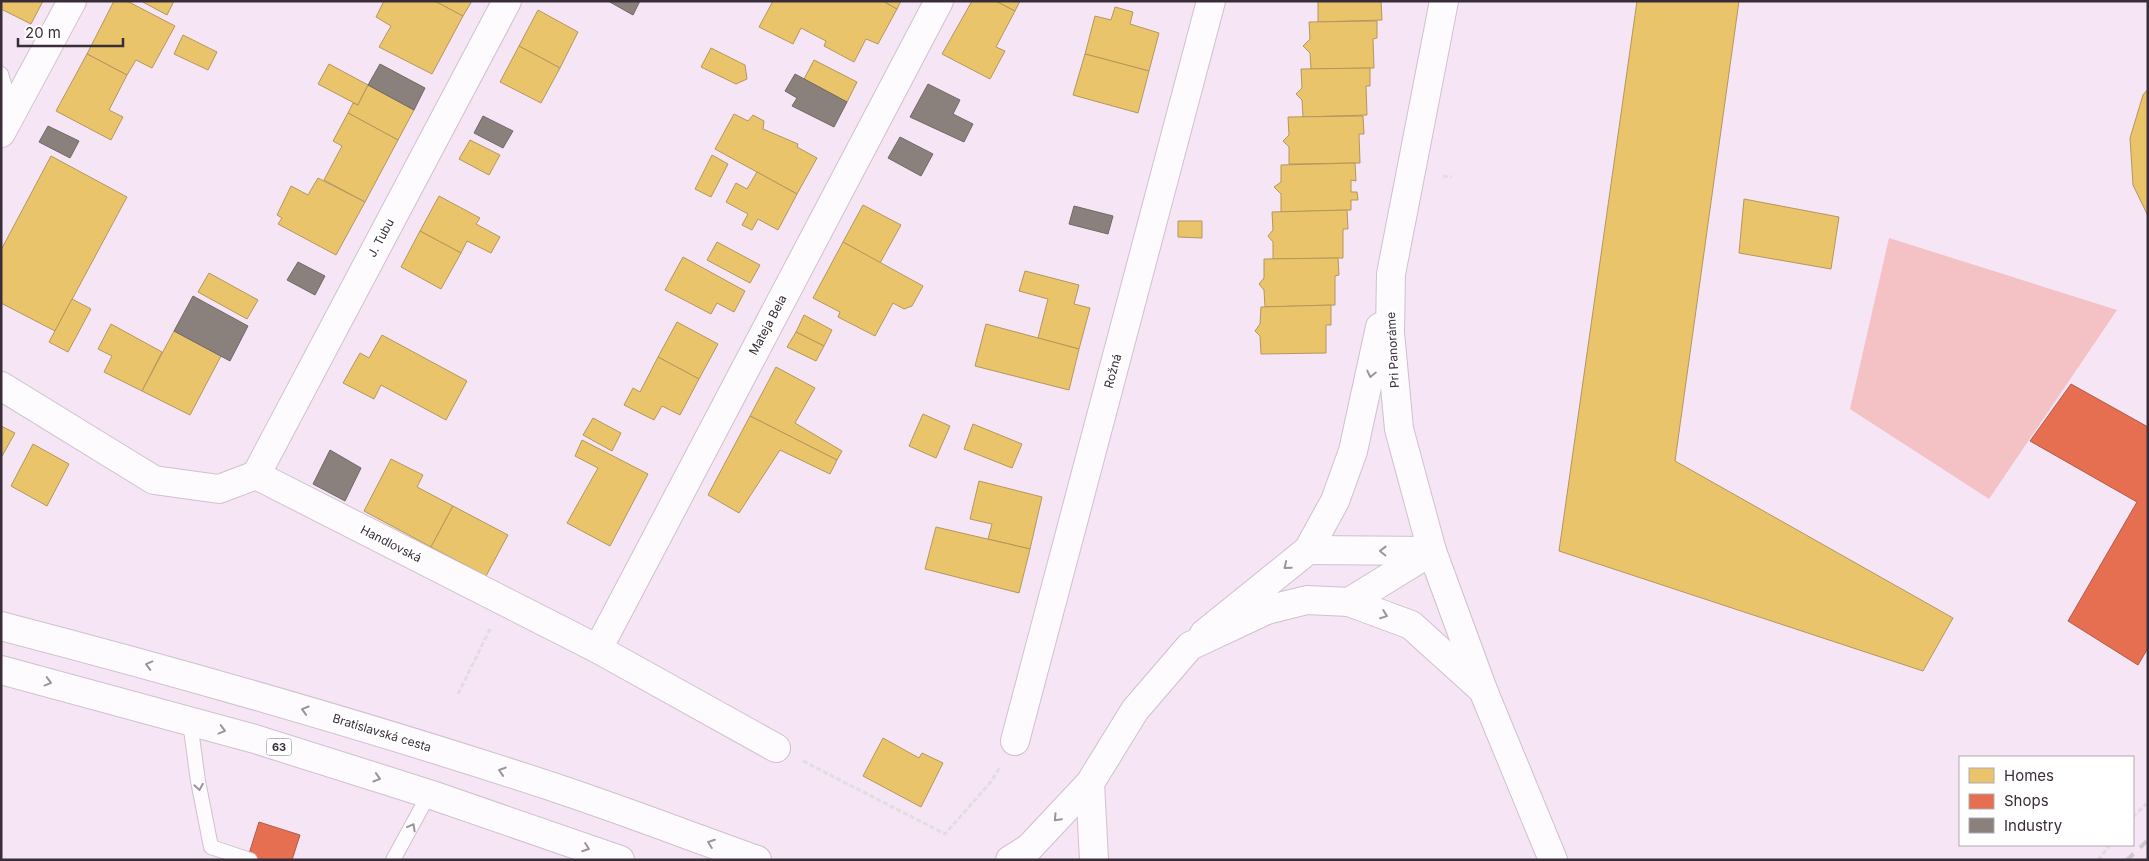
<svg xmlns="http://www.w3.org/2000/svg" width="2149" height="861" viewBox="0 0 2149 861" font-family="Inter,sans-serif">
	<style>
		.green { fill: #f4c1c4 }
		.homes { fill: #e9c46a; stroke: #b4975c }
		.shops { fill: #e76f51; stroke: #b35b4a }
		.industry { fill: #8a817c; stroke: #726868 }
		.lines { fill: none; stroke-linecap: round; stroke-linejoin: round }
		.lane-casing { stroke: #cfc1cf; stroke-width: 16 }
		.street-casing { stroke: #cfc1cf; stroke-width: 30 }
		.primary-casing { stroke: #cfc1cf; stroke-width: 30 }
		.path { stroke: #e1dde1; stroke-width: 3; stroke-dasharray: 5 2.5; stroke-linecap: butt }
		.lane { stroke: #fefbfe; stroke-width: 14 }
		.street { stroke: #fefbfe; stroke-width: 28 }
		.primary { stroke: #fefbfe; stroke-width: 28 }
		.rail { stroke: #cfcacf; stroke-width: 4; stroke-dasharray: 9 9; stroke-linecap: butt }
		.oneway { stroke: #9c949c }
		.labels { text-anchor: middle; stroke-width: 5; stroke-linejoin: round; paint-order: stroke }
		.shield { fill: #fff; stroke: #756c75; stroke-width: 1 }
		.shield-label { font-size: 11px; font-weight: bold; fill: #3a2d3a }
		.street-label { font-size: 12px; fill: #3a2d3a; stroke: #fff }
	</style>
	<rect width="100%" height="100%" fill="#f5e5f5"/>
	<polygon class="green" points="1889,238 2117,310 1989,499 1850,409"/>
	<g class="homes">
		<polygon points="1,1 43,1 31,24 1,9"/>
		<polygon points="114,1 127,1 175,26 152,68 136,60 127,75 87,54"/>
		<polygon points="141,1 174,1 167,15"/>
		<polygon points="384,1 435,1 463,16 432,74 379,47 391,26 376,17"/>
		<polygon points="435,1 472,1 463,16"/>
		<polygon points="773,1 883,1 897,9 878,44 866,39 854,62 824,46 826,41 801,28 793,44 759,27"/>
		<polygon points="883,1 901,1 897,9"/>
		<polygon points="972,1 996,1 1015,11 996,47 1005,51 990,79 942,54"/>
		<polygon points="996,1 1020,1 1015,11"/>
		<polygon points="1318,1 1381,1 1382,20 1318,22"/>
		<polygon points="1637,1 1739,1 1675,461 1953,618 1923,671 1559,551"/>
		<polygon points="1115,7 1133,12 1130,24 1159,33 1149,71 1085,54 1095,16 1111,20"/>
		<polygon points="538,10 578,32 560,68 519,46"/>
		<polygon points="1377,21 1377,38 1373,39 1374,68 1311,69 1310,53 1303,46 1310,39 1309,22"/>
		<polygon points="183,35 217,52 208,70 174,54"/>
		<polygon points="519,46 560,68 541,103 500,82"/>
		<polygon points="711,48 745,65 747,79 736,84 701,67"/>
		<polygon points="87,54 127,75 109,110 123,117 111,140 56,111"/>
		<polygon points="1085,54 1149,71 1138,113 1073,95"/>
		<polygon points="814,60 857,82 847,102 804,79"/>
		<polygon points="329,64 368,85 358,105 318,84"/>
		<polygon points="1370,68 1370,86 1366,86 1367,115 1303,117 1302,100 1296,94 1302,88 1301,69"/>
		<polygon points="368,85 414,110 398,140 348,113 353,103 358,105"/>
		<polygon points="2148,89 2148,216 2133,185 2130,138 2143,95"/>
		<polygon points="348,113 398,140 365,202 324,180 342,146 333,141"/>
		<polygon points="734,114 748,121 753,115 764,121 763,129 798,144 797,147 817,158 797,194 715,149"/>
		<polygon points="1363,116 1364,134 1359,134 1360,163 1289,164 1289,147 1283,141 1289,135 1288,117"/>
		<polygon points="470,140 500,155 489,175 459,159"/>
		<polygon points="712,155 728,164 711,197 695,189"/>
		<polygon points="51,156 127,197 55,331 1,303 1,250"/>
		<polygon points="1355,163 1356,181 1351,180 1351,192 1357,192 1358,200 1351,200 1351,210 1281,212 1281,194 1274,187 1281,182 1281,165"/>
		<polygon points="757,172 797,194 778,230 758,219 752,230 742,225 748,214 726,202 736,183 747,189"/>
		<polygon points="318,178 365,202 336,255 278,224 282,218 277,215 291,186 308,195"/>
		<polygon points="439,196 480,218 476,224 500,237 491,253 467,241 461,253 420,231"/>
		<polygon points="1744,199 1839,217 1831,269 1739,253"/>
		<polygon points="863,205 901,225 880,263 843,242"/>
		<polygon points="1347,210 1348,229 1343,229 1343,258 1273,259 1273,242 1268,236 1273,230 1272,212"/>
		<polygon points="1178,221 1202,221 1202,238 1178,237"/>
		<polygon points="420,231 461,253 441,289 401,267"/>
		<polygon points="717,242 760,265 750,283 707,260"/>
		<polygon points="843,242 923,286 912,306 904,309 893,303 875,336 838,317 840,312 813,298"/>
		<polygon points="683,257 745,291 734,312 717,303 711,314 665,290"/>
		<polygon points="1338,258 1339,275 1335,276 1335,305 1265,307 1264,290 1259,284 1264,278 1264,259"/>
		<polygon points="1025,271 1079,285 1074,304 1090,308 1079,349 1038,338 1048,299 1019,291"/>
		<polygon points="209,273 258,300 247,319 198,292"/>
		<polygon points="72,299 91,309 68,352 49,342"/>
		<polygon points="1331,305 1331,325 1326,325 1326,353 1261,354 1260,336 1255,331 1260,324 1261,307"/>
		<polygon points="804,315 832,330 824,346 796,332"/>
		<polygon points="677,322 718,344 699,379 658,357"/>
		<polygon points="111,324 162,352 142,391 104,372 112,356 98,349"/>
		<polygon points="986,324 1079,349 1069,390 975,366"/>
		<polygon points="174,331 221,356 190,415 142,391"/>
		<polygon points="796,332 824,346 816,361 787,347"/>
		<polygon points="382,335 467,381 446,420 381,385 374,399 343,383 360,353 369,358"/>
		<polygon points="658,357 699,379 680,415 662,406 654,420 624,405 633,388 640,392"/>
		<polygon points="776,367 815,388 795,423 842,451 837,460 750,416"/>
		<polygon points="923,414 950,426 936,458 909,446"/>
		<polygon points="750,416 837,460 830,474 780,450 739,513 708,495"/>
		<polygon points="593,418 621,433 612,451 583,435"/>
		<polygon points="973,424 1022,444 1012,468 964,449"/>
		<polygon points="1,426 15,433 1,458"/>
		<polygon points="582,440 648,474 610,546 567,523 598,468 575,456"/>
		<polygon points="33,444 69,464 47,506 11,486"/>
		<polygon points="391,459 423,475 417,487 453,506 431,547 364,511"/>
		<polygon points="979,481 1042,497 1030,549 988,539 992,524 970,519"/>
		<polygon points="453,506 508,535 486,576 431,547"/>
		<polygon points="936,527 1030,549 1019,593 925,569"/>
		<polygon points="883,738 919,758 922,753 943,763 921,807 863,776"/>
	</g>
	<g class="shops">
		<polygon points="2071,384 2148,427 2148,648 2138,665 2068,621 2137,502 2030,441"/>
		<polygon points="259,822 300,835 292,860 247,860"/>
	</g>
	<g class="industry">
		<polygon points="608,1 640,1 633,15"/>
		<polygon points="380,64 425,88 414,110 368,85"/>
		<polygon points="795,74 847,102 834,127 792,106 797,98 785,91"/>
		<polygon points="928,84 960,100 953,114 973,124 964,142 910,117"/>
		<polygon points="483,116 513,131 503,148 474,133"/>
		<polygon points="48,126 79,141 70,158 39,142"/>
		<polygon points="900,137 933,154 921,176 888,158"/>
		<polygon points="1074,206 1113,216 1108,234 1069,224"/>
		<polygon points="298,262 325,276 315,295 287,280"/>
		<polygon points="193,296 248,326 230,361 174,331"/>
		<polygon points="330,450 361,468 345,501 313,484"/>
	</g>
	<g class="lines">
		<g class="lane-casing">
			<g id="lane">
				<polyline points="1,74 12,111"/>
				<polyline points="190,722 198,781 211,847 250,860"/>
				<polyline points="393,860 429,794"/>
			</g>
		</g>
		<g class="street-casing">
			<g id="street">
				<polyline points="1444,1 1391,274 1390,333 1399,429 1432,551 1483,690"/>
				<polyline points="1,133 72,1"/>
				<polyline points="1,386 154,480 219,489 256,475 598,649 776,748"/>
				<polyline points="256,475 507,1"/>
				<polyline points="1308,550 1432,551"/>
				<polyline points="1349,602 1432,551"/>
				<polyline points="1204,634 1308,550 1335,501 1353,451 1380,327"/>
				<polyline points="598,649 939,1"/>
				<polyline points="1015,741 1211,1"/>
			</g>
		</g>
		<g class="primary-casing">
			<g id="primary">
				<path d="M1,626c184,48 366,100 546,159 70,23 140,50 210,75"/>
				<polyline points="1,670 255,739 429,794 620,860"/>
				<polyline points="1090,783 1094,860"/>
				<polyline points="1010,860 1029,848 1090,783 1135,710 1190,646 1267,610 1307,600 1349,602 1411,625 1483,690 1553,860"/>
			</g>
		</g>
		<g class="path">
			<polyline points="1443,176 1452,177"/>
			<polyline points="458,694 490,629"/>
			<polyline points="803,761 945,834 990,783 1000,767"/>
			<polyline points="2133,817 2148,802"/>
			<polyline points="2098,860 2110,845"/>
		</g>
		<use href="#lane" class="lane"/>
		<use href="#street" class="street"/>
		<use href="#primary" class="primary"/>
		<polyline class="rail" points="2127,860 2148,840"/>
	</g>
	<defs><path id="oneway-chevron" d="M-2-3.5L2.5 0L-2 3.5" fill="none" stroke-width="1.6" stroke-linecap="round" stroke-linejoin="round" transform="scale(1.25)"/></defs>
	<g class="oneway">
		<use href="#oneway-chevron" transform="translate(1371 374) rotate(103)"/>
		<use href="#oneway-chevron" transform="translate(1383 551) rotate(-179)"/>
		<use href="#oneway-chevron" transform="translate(1287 566) rotate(141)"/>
		<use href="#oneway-chevron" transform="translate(1384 615) rotate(21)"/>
		<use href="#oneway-chevron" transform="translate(149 665) rotate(-165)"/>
		<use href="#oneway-chevron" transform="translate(48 682) rotate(15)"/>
		<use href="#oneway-chevron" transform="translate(305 710) rotate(-163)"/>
		<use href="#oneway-chevron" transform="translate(222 730) rotate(15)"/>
		<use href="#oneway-chevron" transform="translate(502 771) rotate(-162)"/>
		<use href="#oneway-chevron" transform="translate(377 778) rotate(17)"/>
		<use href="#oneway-chevron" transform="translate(199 787) rotate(80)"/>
		<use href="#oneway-chevron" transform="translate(1057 818) rotate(133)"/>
		<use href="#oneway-chevron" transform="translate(412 827) rotate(-61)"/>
		<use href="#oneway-chevron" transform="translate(711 843) rotate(-160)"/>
		<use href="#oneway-chevron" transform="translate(586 848) rotate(20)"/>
	</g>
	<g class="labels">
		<rect class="shield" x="266.5" y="738.5" width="25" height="17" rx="4"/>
		<g class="shield-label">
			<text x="279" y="751">63</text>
		</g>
		<g class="street-label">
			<text transform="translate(381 238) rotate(-62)" y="4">J. Tubu</text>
			<text transform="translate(768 325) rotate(-62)" y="4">Mateja Bela</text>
			<text transform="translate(1393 350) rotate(-93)" y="4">Pri Panoráme</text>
			<text transform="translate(1113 371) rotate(-75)" y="4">Rožná</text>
			<text transform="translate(391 544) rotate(27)" y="4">Handlovská</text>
			<text transform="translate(382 733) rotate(17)" y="4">Bratislavská cesta</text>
		</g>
	</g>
	<rect width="2149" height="861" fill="none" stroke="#3a2d3a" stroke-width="5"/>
	<rect x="1959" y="756" width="175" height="90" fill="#ffffff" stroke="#b0abb0"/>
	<rect x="1969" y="768" width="25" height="15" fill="#e9c46a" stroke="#b0abb0"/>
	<text x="2004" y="781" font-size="15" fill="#3a2d3a">Homes</text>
	<rect x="1969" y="794" width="25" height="15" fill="#e76f51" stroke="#b0abb0"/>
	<text x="2004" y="806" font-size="15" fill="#3a2d3a">Shops</text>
	<rect x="1969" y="818" width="25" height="15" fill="#8a817c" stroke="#b0abb0"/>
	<text x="2004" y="831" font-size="15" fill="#3a2d3a">Industry</text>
	<path d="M18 38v8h105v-8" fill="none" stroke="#3a2d3a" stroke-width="2.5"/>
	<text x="25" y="38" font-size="15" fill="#3a2d3a" stroke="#ffffff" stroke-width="4" paint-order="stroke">20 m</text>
</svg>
